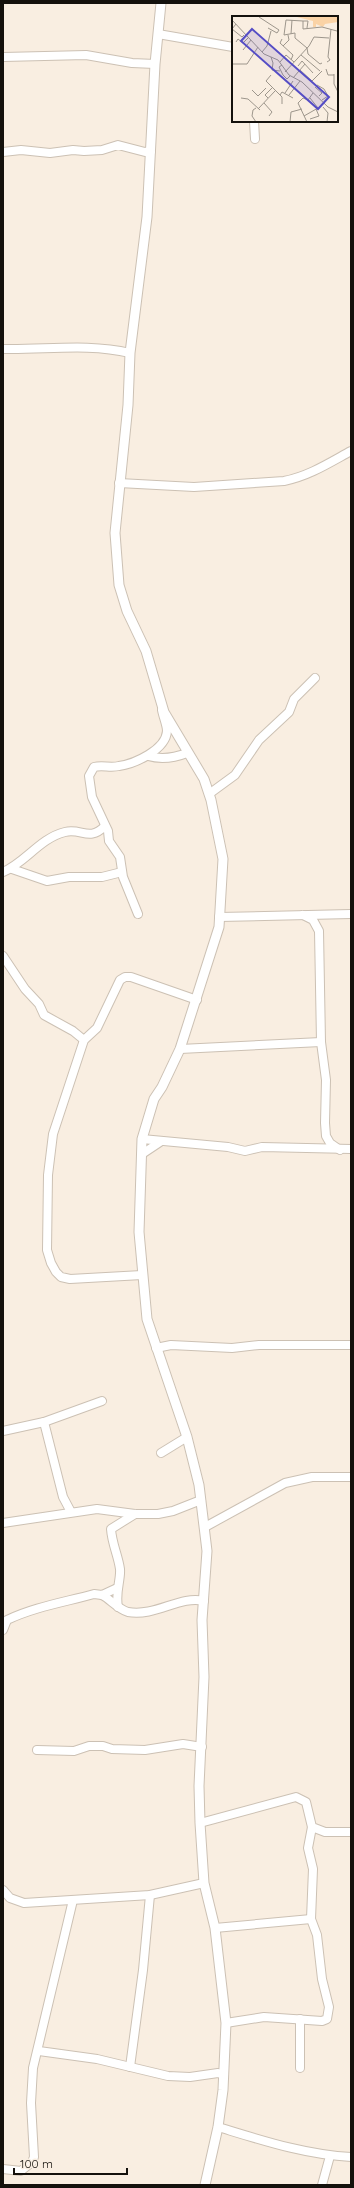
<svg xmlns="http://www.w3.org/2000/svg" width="354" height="2188" viewBox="0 0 354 2188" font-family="Quicksand,sans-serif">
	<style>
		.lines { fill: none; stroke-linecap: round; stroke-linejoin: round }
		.minor-casing { stroke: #ccc1b4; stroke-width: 10 }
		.tertiary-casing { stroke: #ccc1b4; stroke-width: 11 }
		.minor { stroke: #fff; stroke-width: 8 }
		.tertiary { stroke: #fff; stroke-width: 9 }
		.inset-road { fill: none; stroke: #9d968c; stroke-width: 1 }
		.view { fill: #554dc5; fill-opacity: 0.15; stroke: #554dc5; stroke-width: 2 }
		.inset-edge { fill: none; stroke: #14110c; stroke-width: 2 }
	</style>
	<rect width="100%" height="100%" fill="#f9eee1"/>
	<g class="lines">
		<g class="minor-casing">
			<g id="minor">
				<polyline points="158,34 233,47"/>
				<polyline points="3,57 86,55 132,63 155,64"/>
				<polyline points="254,121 255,139"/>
				<polyline points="3,152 21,150 50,153 73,150 84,151 102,150 118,145 145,152 151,151"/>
				<path d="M3,349c43,1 85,-6 127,4"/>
				<path d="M119,483l75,4 90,-6c25,-5 45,-18 67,-30"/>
				<path d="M148,756c14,4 26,2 39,-3"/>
				<polyline points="209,794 235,775 259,740 289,712 294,699 315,678"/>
				<polyline points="12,869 47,881 69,877 102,877 122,872"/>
				<path d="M3,872c22,-9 37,-34 62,-40 17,-4 24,10 40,-6"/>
				<path d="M138,914l-15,-37 -3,-20 -11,-16 -1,-10 -16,-34 -3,-21 5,-9c8,-2 17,1 25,-1 15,-2 47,-16 48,-35 0,-6 -4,-15 -5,-21"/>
				<polyline points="303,915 313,920 319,931 321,1042 326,1080 325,1123 326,1136 330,1143 340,1150"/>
				<polyline points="219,917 351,914"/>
				<polyline points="3,956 25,989 39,1004 44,1015 73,1031 84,1040"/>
				<polyline points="180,1049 321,1042"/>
				<polyline points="142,1139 228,1147 245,1151 262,1147 351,1149"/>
				<polyline points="142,1154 160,1142"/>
				<polyline points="142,1275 70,1279 61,1277 56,1272 51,1263 47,1250 48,1175 53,1134 84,1040 97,1028 120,980 125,977 131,977 197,1000"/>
				<polyline points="156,1348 171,1345 232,1348 259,1345 351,1345"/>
				<polyline points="44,1422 63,1497 71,1512"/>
				<polyline points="3,1431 44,1422 102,1401"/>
				<polyline points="161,1453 187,1437"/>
				<polyline points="3,1523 97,1509 135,1514 158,1514 173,1511 201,1500"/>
				<polyline points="205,1527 285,1483 312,1477 351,1477"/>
				<path d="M102,1595c8,4 16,14 26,17 28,5 52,-17 76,-11"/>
				<path d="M118,1607c-3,-15 3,-27 2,-38 -2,-14 -8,-25 -9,-40l24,-15"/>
				<path d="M3,1630l4,-10c27,-13 58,-18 87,-26l8,1 15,-7"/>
				<polyline points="37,1750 74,1751 89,1746 103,1746 112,1749 145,1750 183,1744 202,1747"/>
				<polyline points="200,1823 296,1797 306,1802 312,1827 325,1832 351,1832"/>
				<polyline points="3,1890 10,1898 24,1903 150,1895 204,1883"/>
				<polyline points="215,1928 311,1919"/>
				<polyline points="300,2019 300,2068"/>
				<polyline points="226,2023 264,2017 322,2021 327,2019 329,2007 322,1979 317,1935 311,1919 313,1869 308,1848 312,1827"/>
				<polyline points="39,2051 97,2059 168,2076 190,2077 218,2073 224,2075"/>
				<polyline points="130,2067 143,1970 150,1895"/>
				<path d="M218,2127c43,13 88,28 133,30"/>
				<polyline points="3,2169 21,2171 32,2162 34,2157 31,2103 33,2068 73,1900"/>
				<polyline points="322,2185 330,2156"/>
			</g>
		</g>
		<g class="tertiary-casing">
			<polyline id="tertiary" points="161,3 155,64 147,217 130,353 128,405 115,533 119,585 127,611 146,651 164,712 204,779 211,800 223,859 219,927 180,1049 162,1087 154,1099 142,1139 139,1232 147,1319 187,1437 199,1485 207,1551 202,1620 204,1677 199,1786 200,1823 204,1883 215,1928 226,2023 223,2090 218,2127 205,2185"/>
		</g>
		<use href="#minor" class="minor"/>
		<use href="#tertiary" class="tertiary"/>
	</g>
	<g transform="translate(232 16)">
		<rect width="106" height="106" fill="#f9eee1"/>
		<path d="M61,0h45v6l-13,2 -2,3 -7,-3v3h-3v-6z" fill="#fad3a6"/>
		<path class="inset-road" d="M27,1l20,13 -2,3 -9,-5M0,4l32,34 14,6 11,15 13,7 26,25 10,5M71,5l-17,-1 -2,15 11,-2v5l12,10 1,6 12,10 2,-1M4,8l-4,5 10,8 2,-2M75,12l1,-7h-5v8l19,-2 15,4M59,18l1,-14M50,23l-2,4 13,12 -2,5M4,26l2,-3 5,4 5,-5M51,30l6,-6 -1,-5M11,34l8,-10M30,36l5,-6 4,-15M69,39l19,16M39,41l2,6 -1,7 8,1M48,46l6,-7 8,7M95,46l3,-2 -2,-3 3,-28M0,48h15l11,-17M50,49l-3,2 4,8 4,4 3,-3M66,50l4,-5 11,12M94,53l2,6h6M68,54l12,11 10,-10M53,56l24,-26 5,-9 15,1M102,58v10l4,8M39,59l-5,6 16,16v7M61,62l12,-14M85,69l7,4 4,7 -6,4M83,71l7,6 -3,3M20,74l6,6 8,-8M53,77l8,-12M48,79l2,-3 11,6M57,79l11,-14M9,82l7,1 12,11M36,82l-3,-3 7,-7M32,87l8,9 -3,4M91,91l5,6 -1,9M26,93l17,-18M72,100l14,-8 -8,-10M78,103l9,-3 -3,-7M24,106l-4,-6 1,-6 3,-2M58,106l1,-10 11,-3M75,106l-9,-19 5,-5 5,2 5,-7"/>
		<path class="view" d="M20,13l77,68 -11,12 -77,-68z"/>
		<rect width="106" height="106" class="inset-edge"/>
	</g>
	<rect width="354" height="2188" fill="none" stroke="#14110c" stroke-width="8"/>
	<path d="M14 2168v6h113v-6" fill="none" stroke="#14110c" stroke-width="2"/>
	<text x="20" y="2168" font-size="12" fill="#14110c" stroke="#f9eee1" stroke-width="3" paint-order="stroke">100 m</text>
</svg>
